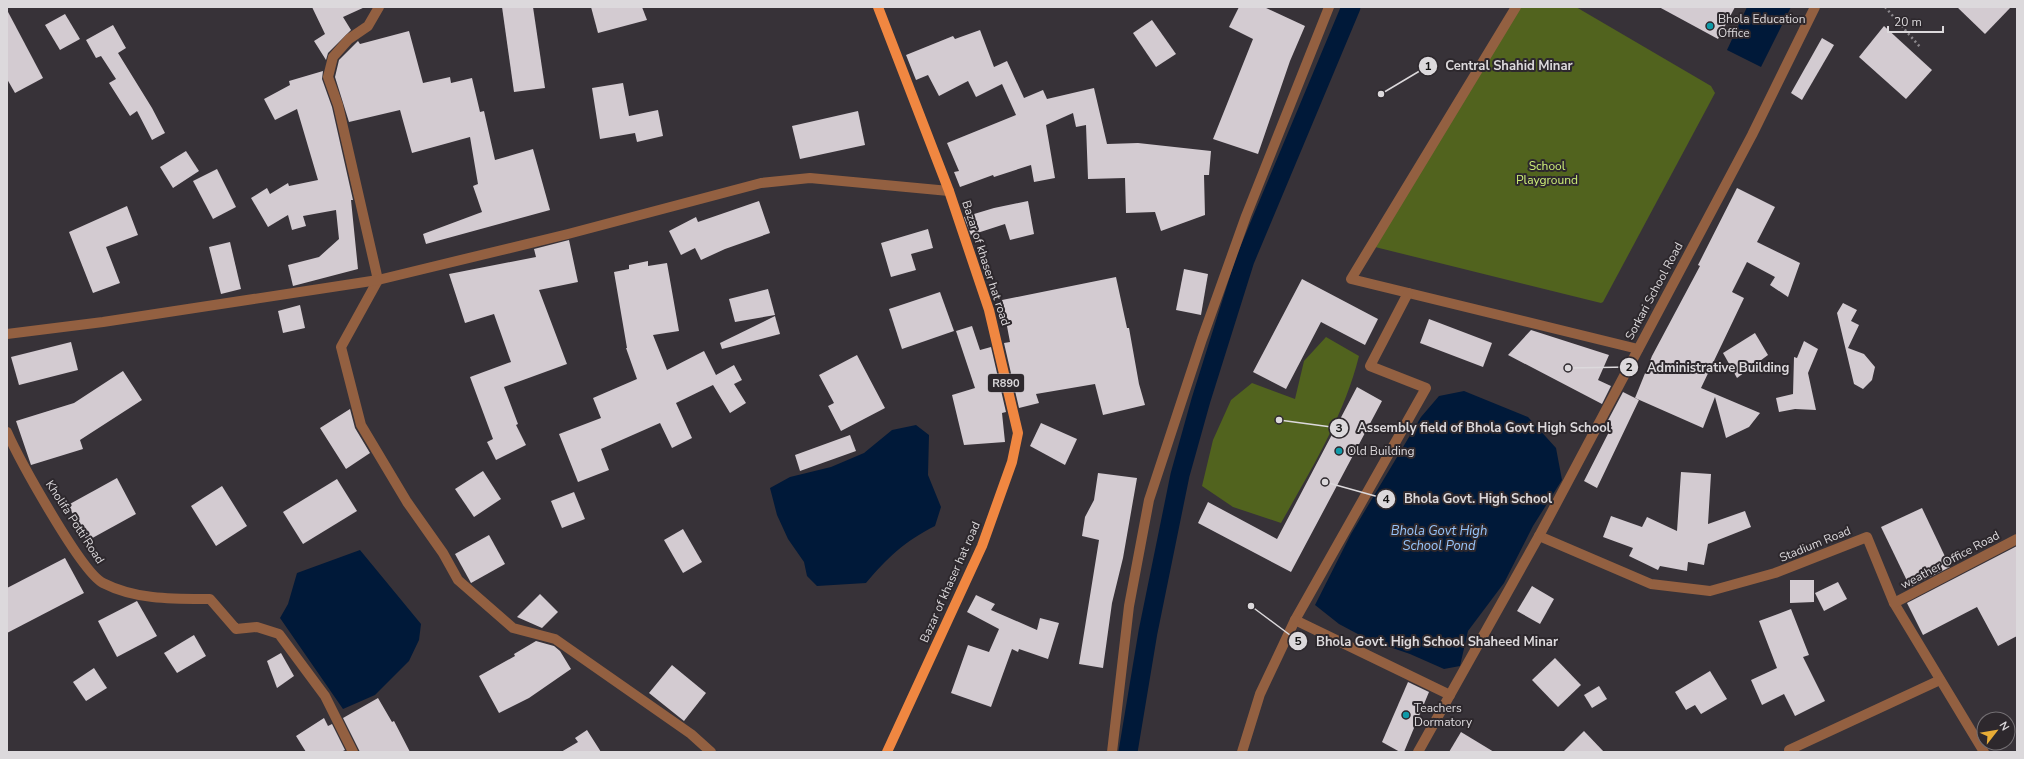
<svg xmlns="http://www.w3.org/2000/svg" width="2024" height="759" viewBox="0 0 2024 759" font-family="'Nunito Sans',sans-serif">
	<style>
		.green { fill: #51631e }
		.water { fill: #001939 }
		.lines { fill: none; stroke-linecap: round; stroke-linejoin: round }
		.canal { stroke: #001939; stroke-width: 19 }
		.building { fill: #d3cbd1 }
		.path { stroke: #8c888d; stroke-width: 2.5; stroke-dasharray: 2 3; stroke-linecap: butt }
		.minor { stroke: #936041; stroke-width: 10 }
		.major { stroke: #f08741; stroke-width: 10 }
		.culture-dot { fill: #0f9aa8; stroke: #2d282d; stroke-width: 1.5 }
		.labels { text-anchor: middle; stroke-width: 4; stroke-linejoin: round; paint-order: stroke }
		.shield { fill: #2d282d; stroke: #a8a4a8; stroke-width: 1 }
		.shield-label { font-size: 11px; font-weight: bold; fill: #dcd9dc }
		.poi-label { font-size: 12px; fill: #dcd9dc; stroke: #2d282d; text-anchor: start }
		.park-label { font-size: 12px; fill: #cdee78; stroke: #2d282d }
		.street-label { font-size: 12px; fill: #dcd9dc; stroke: #2d282d }
		.water-label { font-size: 13px; font-style: italic; fill: #98c5fb; stroke: #2d282d }
		.leader { fill: none; stroke: #dcd9dc; stroke-width: 1.5 }
		.callout-dot { fill: #dcd9dc; stroke: #2d282d; stroke-width: 1.5 }
		.mark-label { font-size: 12px; text-anchor: middle; font-weight: bold; fill: #111 }
		.callout-label { font-size: 13px; text-anchor: middle; font-weight: bold; fill: #dcd9dc; stroke: #2d282d; stroke-width: 4; stroke-linejoin: round; paint-order: stroke }
	</style>
	<rect width="100%" height="100%" fill="#373238"/>
	<g class="green">
		<polygon points="1520,7 1576,7 1711,86 1715,93 1603,302 1601,303 1375,247"/>
		<path d="M1326,337l33,19c-15,60 -48,114 -78,167l-48,-16 -31,-21 11,-46 18,-40 21,-17 43,16 9,-38z"/>
	</g>
	<g class="water">
		<polygon points="1747,7 1791,7 1761,67 1727,50"/>
		<polygon points="1464,391 1528,417 1556,448 1562,480 1533,526 1504,583 1468,631 1460,666 1444,669 1410,654 1369,640 1339,624 1315,605 1351,534 1421,417 1439,396"/>
		<path d="M916,425l13,10 -1,40 13,32 -6,19c-30,15 -48,32 -69,57l-49,3 -10,-10 -3,-14 -16,-23 -11,-24 -7,-27 20,-11 41,-10 33,-14 28,-23z"/>
		<polygon points="360,550 421,624 419,640 409,661 375,695 343,709 280,618 288,604 297,573"/>
	</g>
	<g class="lines">
		<polyline class="canal" points="1128,752 1148,632 1180,475 1201,400 1245,260 1351,7"/>
	</g>
	<g class="building">
		<polygon points="312,7 365,7 343,17 351,30 328,53 326,60 314,41 325,34"/>
		<polygon points="502,7 533,7 545,88 514,92"/>
		<polygon points="591,7 642,7 647,20 598,33"/>
		<polygon points="1239,7 1264,7 1305,26 1290,61 1258,154 1213,139 1253,39 1229,27"/>
		<polygon points="1659,7 1735,7 1718,39"/>
		<polygon points="1957,7 2011,7 1985,34"/>
		<polygon points="7,10 43,78 15,93 7,79"/>
		<polygon points="65,14 80,39 60,50 45,25"/>
		<polygon points="1152,20 1176,54 1156,67 1133,33"/>
		<polygon points="113,25 126,48 118,53 152,108 165,133 152,140 137,111 130,116 109,83 116,79 101,56 96,58 86,40"/>
		<polygon points="1884,26 1932,70 1906,99 1859,57"/>
		<polygon points="980,30 994,67 1007,61 1024,98 1043,90 1047,99 1094,88 1107,144 1138,143 1211,151 1209,175 1204,175 1205,215 1161,231 1155,212 1126,213 1125,178 1088,179 1086,125 1076,127 1073,113 1046,125 1055,178 1034,182 1031,165 994,177 993,175 960,187 954,172 959,171 947,143 1016,115 1002,84 976,97 968,81 939,96 928,75 916,80 906,55 953,36 955,39"/>
		<polygon points="409,31 423,83 450,77 451,83 472,78 480,112 484,111 495,160 533,149 550,210 426,244 423,234 482,212 473,186 478,184 470,137 412,153 400,110 349,122 335,77 339,60 358,41 360,44"/>
		<polygon points="1822,38 1834,45 1802,100 1791,93"/>
		<polygon points="323,71 322,79 332,107 353,200 351,200 358,269 293,286 288,265 319,257 339,239 336,210 303,216 306,226 292,230 288,215 268,227 251,198 267,188 270,194 288,183 289,186 318,180 297,109 275,120 264,99 290,85 289,81"/>
		<polygon points="623,83 629,116 658,110 663,136 637,142 635,133 600,139 592,88"/>
		<polygon points="858,111 865,145 800,159 792,126"/>
		<polygon points="186,151 199,171 173,188 160,167"/>
		<polygon points="217,169 236,207 213,219 193,181"/>
		<polygon points="1737,188 1775,207 1757,242 1800,263 1788,297 1770,285 1775,277 1747,262 1732,292 1744,298 1701,388 1760,413 1749,427 1726,438 1715,397 1703,428 1635,398 1652,356 1700,266 1698,265"/>
		<polygon points="759,201 770,233 725,249 701,260 695,248 681,255 669,231 696,217 698,222"/>
		<polygon points="1028,201 1034,234 1010,240 1005,224 971,235 964,217 994,208"/>
		<polygon points="127,206 138,235 106,247 120,283 93,293 69,232"/>
		<polygon points="928,229 933,248 911,254 916,270 891,277 881,243"/>
		<polygon points="569,240 578,282 539,290 567,364 504,387 518,424 516,425 526,445 496,460 487,442 493,439 470,377 511,362 494,314 465,323 449,274 536,257 534,249"/>
		<polygon points="230,242 241,289 221,294 209,247"/>
		<polygon points="648,261 648,266 667,263 679,331 653,335 667,370 704,351 716,375 734,365 742,380 734,384 746,403 730,413 713,385 676,403 692,438 672,448 660,423 601,449 609,470 578,482 559,434 601,418 593,398 637,379 626,348 627,348 614,272 629,269 629,265"/>
		<polygon points="1184,269 1208,274 1201,315 1176,310"/>
		<polygon points="1116,277 1127,328 1129,328 1139,384 1145,405 1103,415 1095,384 1036,394 1039,403 1019,408 1004,343 1010,342 1002,300"/>
		<polygon points="1302,279 1378,319 1365,345 1321,322 1286,389 1253,372"/>
		<polygon points="768,289 775,315 735,322 729,299"/>
		<polygon points="940,292 954,331 902,349 889,309"/>
		<polygon points="1843,303 1857,310 1851,321 1859,325 1848,348 1864,354 1875,367 1872,380 1863,389 1854,384 1837,313"/>
		<polygon points="300,305 305,328 283,333 278,311"/>
		<polygon points="775,316 780,334 722,349 720,343"/>
		<polygon points="1429,319 1492,343 1483,367 1420,343"/>
		<polygon points="972,326 980,350 991,347 1006,412 1002,413 1005,442 964,445 952,395 975,388 956,331"/>
		<polygon points="1531,330 1609,355 1598,380 1611,386 1602,404 1508,355"/>
		<polygon points="1755,333 1768,355 1737,378 1723,353"/>
		<polygon points="1804,341 1818,349 1808,373 1816,410 1795,409 1779,412 1776,398 1793,394 1794,357 1797,358"/>
		<polygon points="71,342 78,370 19,385 11,357"/>
		<polygon points="857,355 885,408 841,431 828,406 834,403 819,375"/>
		<polygon points="123,371 142,400 80,440 83,449 31,465 16,421 74,403"/>
		<polygon points="1357,387 1382,401 1291,572 1198,523 1208,502 1277,539"/>
		<polygon points="1623,392 1639,400 1597,488 1584,481 1612,426 1606,424"/>
		<polygon points="350,409 355,428 370,453 346,469 320,428"/>
		<polygon points="1041,423 1077,439 1065,465 1030,446"/>
		<polygon points="850,435 856,451 800,471 795,455"/>
		<polygon points="483,471 501,499 474,517 455,489"/>
		<polygon points="1681,472 1711,474 1708,524 1745,511 1751,527 1708,544 1704,565 1688,562 1687,571 1660,566 1658,570 1629,556 1633,548 1603,537 1611,516 1642,527 1647,517 1677,531"/>
		<polygon points="1098,473 1137,478 1123,558 1112,603 1103,668 1079,664 1099,540 1082,536 1085,517 1094,500"/>
		<polygon points="117,478 136,514 87,541 68,505"/>
		<polygon points="337,479 357,511 303,544 283,512"/>
		<polygon points="222,486 247,526 216,546 191,506"/>
		<polygon points="574,492 585,519 562,528 551,501"/>
		<polygon points="1922,508 1950,567 1910,587 1881,527"/>
		<polygon points="683,529 702,562 683,573 664,540"/>
		<polygon points="489,535 505,564 471,583 455,554"/>
		<polygon points="2017,546 2017,636 1998,646 1977,607 1923,635 1907,603"/>
		<polygon points="65,558 84,593 7,633 7,588"/>
		<polygon points="1790,580 1814,580 1814,602 1790,603"/>
		<polygon points="1838,582 1847,599 1824,611 1815,593"/>
		<polygon points="1532,586 1554,599 1540,624 1517,611"/>
		<polygon points="540,594 558,612 542,628 517,617"/>
		<polygon points="976,595 995,604 991,610 1037,630 1040,618 1059,623 1048,659 1019,649 1018,652 1012,649 991,707 951,693 968,645 989,652 999,629 967,612"/>
		<polygon points="137,601 157,636 117,657 98,621"/>
		<polygon points="1791,609 1809,655 1803,657 1825,701 1795,716 1784,694 1762,705 1751,680 1777,668 1759,621"/>
		<polygon points="194,635 206,656 177,673 164,653"/>
		<polygon points="536,641 554,646 560,651 571,669 529,698 499,713 479,676 515,656 514,654"/>
		<polygon points="281,653 294,676 277,688 267,661"/>
		<polygon points="1555,658 1581,685 1558,707 1532,680"/>
		<polygon points="672,665 706,693 684,721 649,693"/>
		<polygon points="94,668 107,688 86,701 73,682"/>
		<polygon points="1710,671 1727,699 1701,714 1695,705 1686,710 1675,692"/>
		<polygon points="1408,682 1429,692 1404,752 1400,752 1382,742"/>
		<polygon points="1599,686 1607,699 1592,708 1584,695"/>
		<polygon points="378,698 392,722 394,721 410,752 360,752 343,718"/>
		<polygon points="324,718 328,726 332,724 345,750 341,752 306,752 296,736"/>
		<polygon points="587,730 601,752 561,752 578,742 575,738"/>
		<polygon points="1584,731 1604,752 1563,752"/>
		<polygon points="1461,732 1494,752 1449,752"/>
	</g>
	<g class="lines">
		<polyline class="path" points="1885,7 1921,48"/>
		<g class="minor">
			<polyline points="379,7 368,26 349,39 333,57 328,77 338,105 378,280 341,347 361,425 407,502 443,553 458,580 513,628 555,639 691,734 711,752"/>
			<polyline points="1516,7 1351,279 1638,349"/>
			<polyline points="1408,293 1370,366 1426,388 1295,620 1450,695"/>
			<polyline points="7,334 103,322 378,280 568,234 761,183 810,178 949,191"/>
			<path d="M7,432c12,27 74,140 96,151 33,17 71,16 107,16l26,30 21,-2 22,7 46,62 28,56"/>
			<polyline points="1539,536 1651,584 1710,591 1775,573 1867,537 1894,603 1984,752"/>
			<polyline points="1894,603 2017,539"/>
			<polyline points="1789,750 1940,680"/>
			<polyline points="1112,752 1129,606 1149,500 1202,339 1246,216 1329,7"/>
			<polyline points="1242,752 1260,694 1295,620"/>
			<polyline points="1418,752 1539,536 1752,135 1815,7"/>
		</g>
		<polyline class="major" points="878,7 949,191 989,310 1018,433 1012,462 982,546 887,752"/>
	</g>
	<g class="culture-dot">
		<circle cx="1710" cy="26" r="4"/>
		<circle cx="1339" cy="451" r="4"/>
		<circle cx="1406" cy="715" r="4"/>
	</g>
	<g class="labels">
		<rect class="shield" x="988" y="374" width="36" height="18" rx="3"/>
		<g class="shield-label">
			<text x="1006" y="387">R890</text>
		</g>
		<g class="poi-label">
			<text x="1718" y="23">Bhola Education<tspan x="1718" dy="14">Office</tspan></text>
			<text x="1347" y="455">Old Building</text>
			<text x="1414" y="712">Teachers<tspan x="1414" dy="14">Dormatory</tspan></text>
		</g>
		<g class="park-label">
			<text x="1547" y="170">School<tspan x="1547" dy="14">Playground</tspan></text>
		</g>
		<g class="street-label">
			<text transform="translate(986 263) rotate(72)" y="4">Bazar of khaser hat road</text>
			<text transform="translate(1654 291) rotate(-62)" y="4">Sorkari School Road</text>
			<text transform="translate(75 522) rotate(57)" y="4">Kholifa Potti Road</text>
			<text transform="translate(1815 544) rotate(-22)" y="4">Stadium Road</text>
			<text transform="translate(1950 560) rotate(-28)" y="4">weather Office Road</text>
			<text transform="translate(950 582) rotate(-66)" y="4">Bazar of khaser hat road</text>
		</g>
		<g class="water-label">
			<text x="1439" y="535">Bhola Govt High<tspan x="1439" dy="15">School Pond</tspan></text>
		</g>
	</g>
	<path class="leader" d="M1381 94L1428 66M1568 368L1629 367M1279 420L1339 428M1325 482L1386 499M1251 606L1298 641"/>
	<g class="callout-dot">
		<circle cx="1381" cy="94" r="4"/>
		<circle cx="1568" cy="368" r="4"/>
		<circle cx="1279" cy="420" r="4"/>
		<circle cx="1325" cy="482" r="4"/>
		<circle cx="1251" cy="606" r="4"/>
		<circle cx="1428" cy="66" r="10"/>
		<circle cx="1629" cy="367" r="10"/>
		<circle cx="1339" cy="428" r="10"/>
		<circle cx="1386" cy="499" r="10"/>
		<circle cx="1298" cy="641" r="10"/>
	</g>
	<g class="mark-label">
		<text x="1428" y="70">1</text>
		<text x="1629" y="371">2</text>
		<text x="1339" y="432">3</text>
		<text x="1386" y="503">4</text>
		<text x="1298" y="645">5</text>
	</g>
	<g class="callout-label">
		<text x="1509" y="70">Central Shahid Minar</text>
		<text x="1718" y="372">Administrative Building</text>
		<text x="1484" y="432">Assembly field of Bhola Govt High School</text>
		<text x="1478" y="503">Bhola Govt. High School</text>
		<text x="1437" y="646">Bhola Govt. High School Shaheed Minar</text>
	</g>
	<rect width="2024" height="759" fill="none" stroke="#dcd9dc" stroke-width="16"/>
	<g transform="translate(1996 731) rotate(59)"><circle r="19" fill="#2d282d" stroke="#736f73"/>
	<path d="M0-3L7 15L0 10L-7 15Z" fill="#e7ac36"/>
	<text y="-6" font-size="11" font-weight="bold" text-anchor="middle" fill="#dcd9dc">N</text>
	</g>
	<path d="M1888 26v6h55v-6" fill="none" stroke="#dcd9dc" stroke-width="2"/>
	<text x="1894" y="26" font-size="12" fill="#dcd9dc" stroke="#2d282d" stroke-width="3" paint-order="stroke">20 m</text>
</svg>
